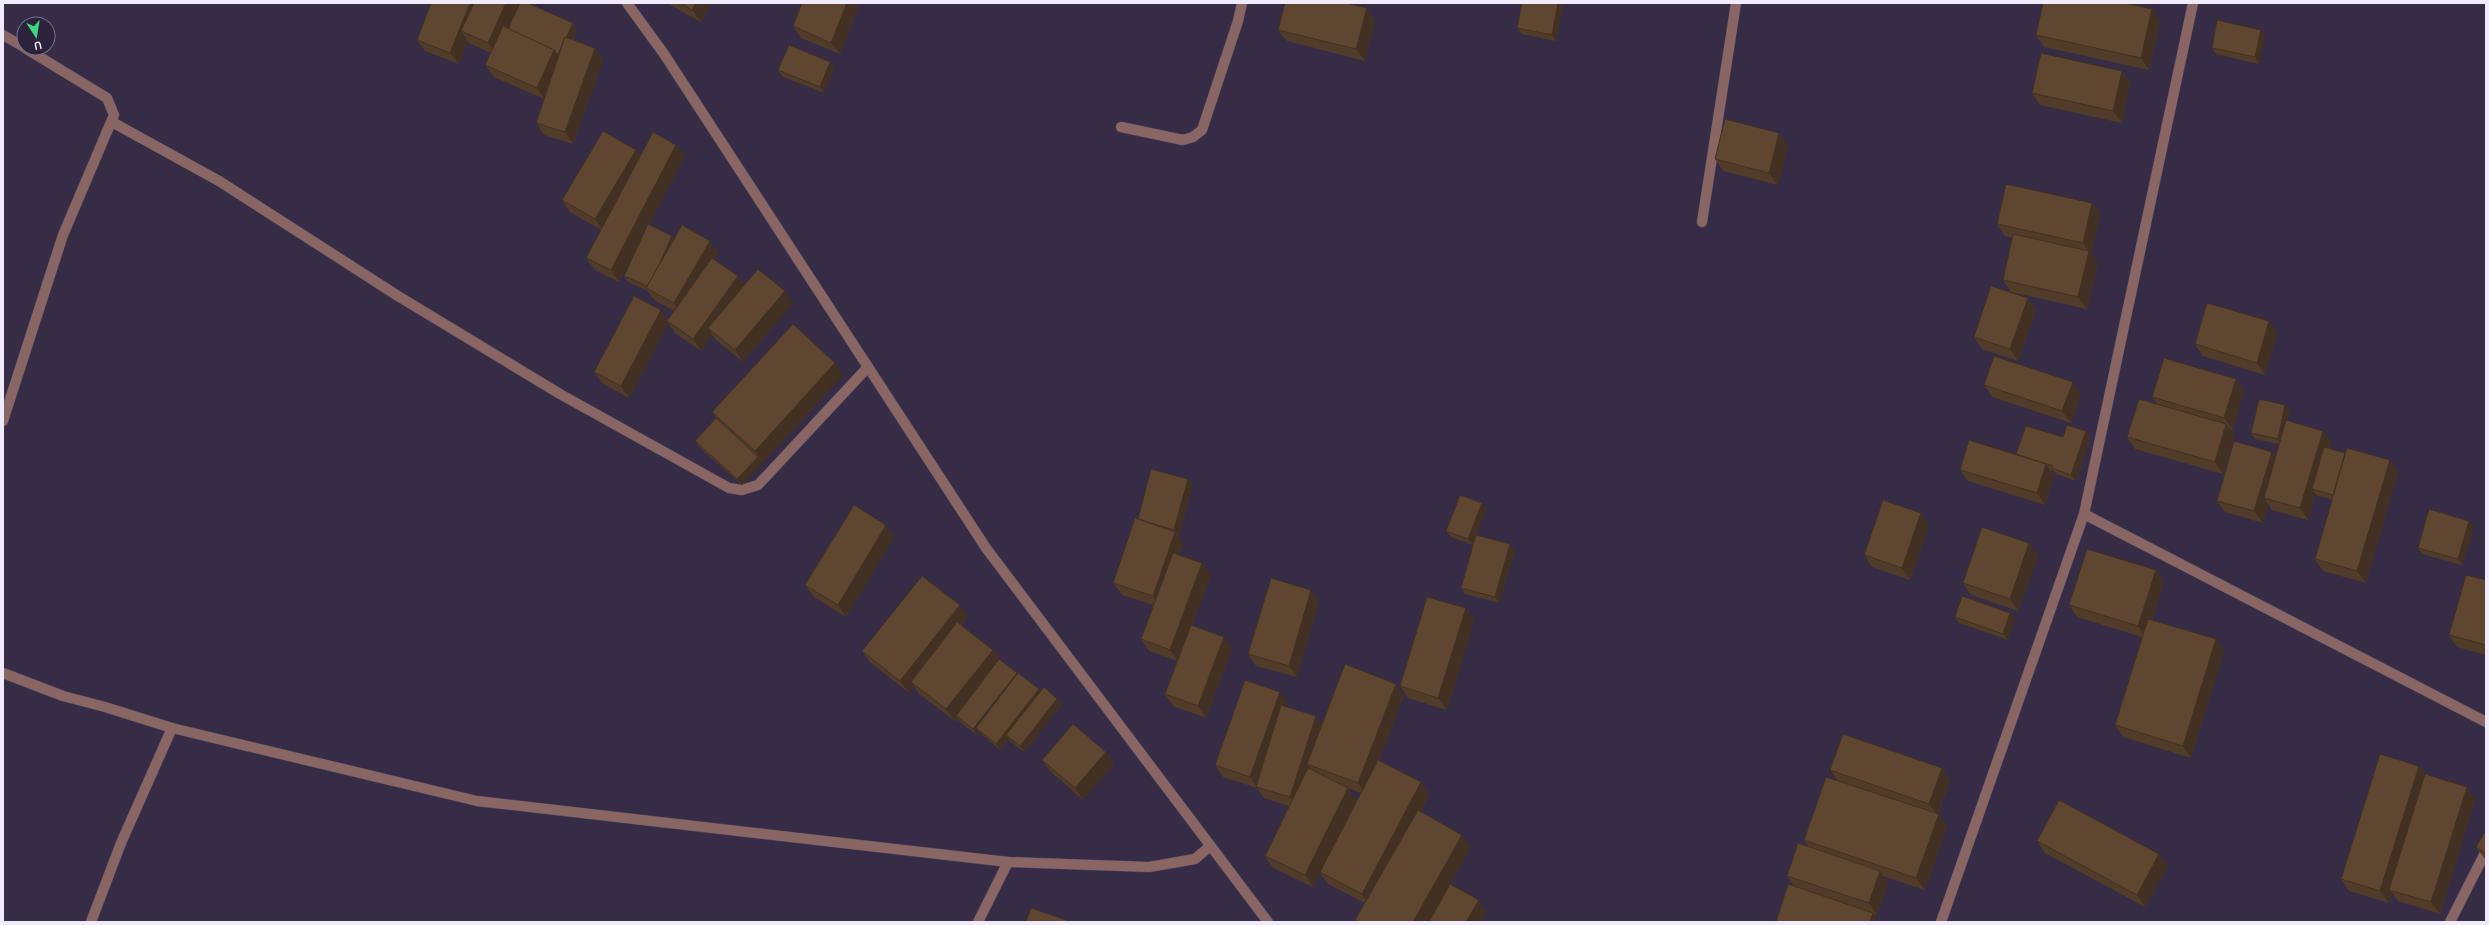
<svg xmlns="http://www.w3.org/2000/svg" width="2489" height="925" viewBox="0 0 2489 925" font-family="Overpass,sans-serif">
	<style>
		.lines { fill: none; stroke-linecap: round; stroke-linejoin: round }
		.minor-casing { stroke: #50475f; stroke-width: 11 }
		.minor { stroke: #896663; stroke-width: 10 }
		.wall { fill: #513c29; fill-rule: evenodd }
		.shaded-wall { fill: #423122 }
		.building { fill: #5e4630; stroke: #423122 }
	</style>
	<rect width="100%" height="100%" fill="#362c46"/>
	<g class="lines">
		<g class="minor-casing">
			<g id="minor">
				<polyline points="627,3 664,54 986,548 1268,922"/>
				<polyline points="3,35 24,47"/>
				<polyline points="112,122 219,181 398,296 560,394 729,488 742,490 758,485 868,367"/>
				<polyline points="1121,127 1183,140 1193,137 1202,130 1238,21 1242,3"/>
				<polyline points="1702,222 1736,3"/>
				<polyline points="3,421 63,235 114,115 107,98 25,48"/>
				<polyline points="2084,514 2486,722"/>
				<polyline points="3,673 63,696 105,707 172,728 477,801 1008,862 1149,867 1195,859 1209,847"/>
				<polyline points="91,922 121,843 172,728"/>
				<polyline points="978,922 1008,862"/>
				<polyline points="1941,922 2084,514 2193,3"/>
				<polyline points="2450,922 2486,851"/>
			</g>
		</g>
		<use href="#minor" class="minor"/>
	</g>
	<g class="wall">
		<polygon points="431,3 573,23 577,29 573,40 603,60 573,144 544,135 536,123 544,99 494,77 485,65 491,53 469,43 468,41 459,64 425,51 417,40"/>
		<polygon points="667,3 711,3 701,22"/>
		<polygon points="860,3 840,54 801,38 793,26"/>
		<polygon points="2043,3 2139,3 2138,6 2160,21 2149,70 2044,47 2036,35"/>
		<polygon points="1563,5 1556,41 1522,34 1517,28"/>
		<polygon points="1375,20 1365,61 1287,41 1278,30"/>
		<polygon points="2265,36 2259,64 2216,54 2212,48"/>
		<polygon points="830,62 834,68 824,93 783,77 778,70"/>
		<polygon points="2122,71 2130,83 2122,123 2040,105 2032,93"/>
		<polygon points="676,145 685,156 649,225 672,236 674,239 710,241 718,253 714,259 738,276 744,285 793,303 743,362 716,340 712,335 701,351 675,333 668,323 629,398 602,383 594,372 668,320 674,311 654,300 648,291 628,282 624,276 641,239 619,282 595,270 586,258 601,230 570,212 562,200 640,156"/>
		<polygon points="1788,145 1778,185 1723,171 1715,159"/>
		<polygon points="2092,203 2100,214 2091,254 2098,263 2087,309 2011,292 2003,280 2013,238 2005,236 1997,224"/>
		<polygon points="2036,310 2018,361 1982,349 1974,337"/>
		<polygon points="2269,321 2277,333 2265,375 2203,356 2195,344"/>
		<polygon points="843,375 742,485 699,447 695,441 716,418 712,412"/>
		<polygon points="2236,379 2244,391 2233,430 2229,429 2234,436 2223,474 2135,449 2127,437 2157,404 2152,397"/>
		<polygon points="2073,382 2081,394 2071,423 1992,397 1984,385"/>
		<polygon points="2285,405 2290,411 2287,421 2331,442 2329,448 2345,453 2390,460 2398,472 2366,583 2323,571 2315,559 2332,500 2316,495 2316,494 2308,520 2272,510 2268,504 2263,523 2225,512 2217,501 2272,452 2275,457 2279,444 2255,439 2251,433"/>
		<polygon points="2086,431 2090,438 2076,481 2056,474 2054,471 2051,470 2054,475 2045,505 1968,481 1960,470 2016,454 2063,437"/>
		<polygon points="1188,479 1193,485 1179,536 1178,536 1183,544 1179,555 1211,575 1192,625 1232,649 1206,718 1173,706 1165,694 1177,661 1149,651 1141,639 1153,605 1122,595 1113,583 1138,519"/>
		<polygon points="1486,509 1476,535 1510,544 1515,551 1499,603 1465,594 1461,588 1475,539 1473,545 1451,537 1446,531"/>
		<polygon points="2469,521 2474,527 2462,565 2422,554 2418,548"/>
		<polygon points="1929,525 1910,580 1872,567 1864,555"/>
		<polygon points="894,537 846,617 814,597 805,585"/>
		<polygon points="2038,555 2018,611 1971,595 1963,583"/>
		<polygon points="2156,570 2164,582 2152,620 2216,639 2224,651 2191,758 2123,737 2115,725 2142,637 2077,617 2069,605"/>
		<polygon points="2486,580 2486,655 2457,647 2449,635"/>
		<polygon points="1319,601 1297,677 1256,666 1248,654"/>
		<polygon points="960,605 968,616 961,626 993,650 999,659 1039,689 1040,691 1057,699 1062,705 1024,752 1010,741 1009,739 1000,750 979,732 977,735 960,722 957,718 955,721 919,694 914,686 908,692 870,662 862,651"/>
		<polygon points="2010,613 2015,619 2008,640 1959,623 1955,617"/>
		<polygon points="1474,620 1447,710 1408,698 1400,686"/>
		<path d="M1280,692l8,12 -1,3 35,18 82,-30 -25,66 42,21 8,12 -9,18 51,35 -43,75h-72l-1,-2 10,-17 -37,-19 -8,-11 -7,14 -40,-19 -8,-12 24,-50 -25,-8 -7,-10 -34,-11 -8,-12zM1346,787l15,6 -29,55 24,-48 -8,-12z"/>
		<polygon points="1106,752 1114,764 1083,800 1050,771 1042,760"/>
		<polygon points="2419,766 2425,775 2475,799 2440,914 2398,901 2392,893 2389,903 2349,891 2341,879"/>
		<polygon points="1942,768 1950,780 1938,814 1947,826 1925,890 1883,876 1888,883 1877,915 1873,914 1879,922 1794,886 1787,876 1808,846 1804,840 1838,781 1830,770"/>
		<polygon points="2486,830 2486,860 2485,859 2476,847"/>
		<polygon points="2037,841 2168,866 2145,907 2045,853"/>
	</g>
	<g class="shaded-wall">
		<polygon points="470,3 483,3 461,31 468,41 459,64 450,53"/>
		<polygon points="506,3 520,3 496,55 488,43"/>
		<polygon points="696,3 711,3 701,22 692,10"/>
		<polygon points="847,3 860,3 840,54 831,43"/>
		<polygon points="1558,3 1562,3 1563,5 1556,41 1552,35"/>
		<polygon points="2129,3 2139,3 2136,14"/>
		<polygon points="1367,8 1375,20 1365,61 1356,49"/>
		<polygon points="2152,9 2160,21 2149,70 2141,58"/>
		<polygon points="573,23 577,29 545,100 537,88 554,50"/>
		<polygon points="2261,30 2265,36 2259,64 2255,57"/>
		<polygon points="595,48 603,60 573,144 565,132"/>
		<polygon points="830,62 834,68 824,93 820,87"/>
		<polygon points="2122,71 2130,83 2122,123 2113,111"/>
		<polygon points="1779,133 1788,145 1778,185 1769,173"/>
		<polygon points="676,145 685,156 619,282 611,270"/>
		<polygon points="636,150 644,161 603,231 595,219"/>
		<polygon points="2092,203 2100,214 2091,254 2098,263 2087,309 2078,297 2089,252 2083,243"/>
		<polygon points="672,236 676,242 648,287"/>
		<polygon points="710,241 718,253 682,315 674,303"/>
		<polygon points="738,276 746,288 708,328 712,335 701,351 693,339"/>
		<polygon points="785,291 793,303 743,362 735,350"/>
		<polygon points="2028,298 2036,310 2018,361 2010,349"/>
		<polygon points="661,310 669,322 667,321 668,323 629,398 621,386"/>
		<polygon points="2269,321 2277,333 2265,375 2257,363"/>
		<polygon points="835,363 843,375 763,463 755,451"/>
		<polygon points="2236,379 2244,391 2233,430 2224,418"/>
		<polygon points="2073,382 2081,394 2071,423 2062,411"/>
		<polygon points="2285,405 2290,411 2282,445 2278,439"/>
		<polygon points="2226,424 2234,436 2223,474 2215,462"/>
		<polygon points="2086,431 2090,438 2076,481 2071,475"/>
		<polygon points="2323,431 2331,442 2317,490 2312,489 2316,494 2308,520 2300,508"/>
		<polygon points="2272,452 2280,463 2264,498 2268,504 2263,523 2254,511"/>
		<polygon points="758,457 763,463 742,485 737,479"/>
		<polygon points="2390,460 2398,472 2366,583 2357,571"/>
		<polygon points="2046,464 2054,475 2045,505 2037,493"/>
		<polygon points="1188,479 1193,485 1179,536 1174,530"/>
		<polygon points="1482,503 1486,509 1473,545 1468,539"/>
		<polygon points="1921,513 1929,525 1910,580 1902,568"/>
		<polygon points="2469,521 2474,527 2462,565 2458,559"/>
		<polygon points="886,525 894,537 846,617 838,605"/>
		<polygon points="1175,532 1183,544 1161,608 1153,596"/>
		<polygon points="2029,543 2038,555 2018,611 2010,599"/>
		<polygon points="1510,544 1515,551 1499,603 1495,597"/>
		<polygon points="1202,563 1211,575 1178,662 1170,650"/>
		<polygon points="2156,570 2164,582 2146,638 2138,626"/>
		<polygon points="1311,590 1319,601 1297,677 1289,666"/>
		<polygon points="960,605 968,616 915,685 911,682 914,686 908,692 900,681"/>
		<polygon points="1466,608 1474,620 1447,710 1438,698"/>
		<polygon points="2010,613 2015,619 2008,640 2003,634"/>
		<polygon points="1224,637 1232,649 1206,718 1198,706"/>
		<polygon points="2216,639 2224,651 2191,758 2183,746"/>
		<polygon points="993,650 1001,662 956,716 957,718 955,721 946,709"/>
		<polygon points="1017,673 1022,679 976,728 979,732 977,735 973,729"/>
		<polygon points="1396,684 1404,695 1366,795 1358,783"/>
		<polygon points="1039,689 1043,695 1006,735 1009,739 1000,750 996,744"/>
		<polygon points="1280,692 1288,704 1259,788 1257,787 1250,777"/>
		<polygon points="1057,699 1062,705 1024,752 1020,746"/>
		<polygon points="1316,716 1324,728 1307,764 1311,769 1298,809 1290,797"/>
		<polygon points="1106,752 1114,764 1083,800 1075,788"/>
		<polygon points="2419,766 2427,778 2389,890 2392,893 2389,903 2380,891"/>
		<polygon points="1942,768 1950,780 1937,815 1929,804"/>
		<polygon points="1421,782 1429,794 1371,906 1362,894"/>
		<polygon points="2467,787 2475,799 2440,914 2431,902"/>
		<polygon points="1348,788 1356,800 1313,887 1305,875"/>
		<polygon points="1939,814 1947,826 1925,890 1916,878"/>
		<polygon points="1462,835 1471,847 1428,922 1413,922"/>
		<polygon points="2159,854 2168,866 2145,907 2137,895"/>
		<polygon points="1880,871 1888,883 1877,915 1869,903"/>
		<polygon points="1479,900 1487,912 1481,922 1466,922"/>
		<polygon points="1873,913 1879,922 1870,922"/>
	</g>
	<g class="building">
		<polygon points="431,3 470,3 450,53 417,40"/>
		<polygon points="474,3 506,3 488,43 461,31"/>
		<polygon points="520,3 528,3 573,23 566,38 565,37 558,55 554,50 508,29"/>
		<polygon points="680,3 696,3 692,10"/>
		<polygon points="802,3 847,3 831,43 793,26"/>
		<polygon points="1285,3 1346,3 1367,8 1356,49 1278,30"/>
		<polygon points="1522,3 1558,3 1552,35 1517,28"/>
		<polygon points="2043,3 2125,3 2152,9 2141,58 2036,35"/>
		<polygon points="2217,20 2261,30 2255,57 2212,48"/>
		<polygon points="503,26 554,50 537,88 485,65"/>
		<polygon points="565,37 595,48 565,132 536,123"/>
		<polygon points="789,45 830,62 820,87 778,70"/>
		<polygon points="2041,53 2122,71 2113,111 2032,93"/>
		<polygon points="1725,119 1779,133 1769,173 1715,159"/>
		<polygon points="603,131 636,150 595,219 562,200"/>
		<polygon points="653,132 676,145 611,270 586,258"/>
		<polygon points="2006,184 2092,203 2083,243 1997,224"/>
		<polygon points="648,224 672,236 656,271 647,286 624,276"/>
		<polygon points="682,225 710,241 674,303 646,288"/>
		<polygon points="2013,234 2089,251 2078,297 2003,280"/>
		<polygon points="712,258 738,276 693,339 667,321"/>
		<polygon points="758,269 785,291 735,350 708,328"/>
		<polygon points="1991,286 2028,298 2010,349 1974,337"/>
		<polygon points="634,296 661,310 621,386 594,372"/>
		<polygon points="2207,303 2269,321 2257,363 2195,344"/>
		<polygon points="793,324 835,363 755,451 712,412"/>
		<polygon points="1994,356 2073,382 2062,411 1984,385"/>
		<polygon points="2164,358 2236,379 2224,418 2152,397"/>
		<polygon points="2139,399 2226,424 2215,462 2127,437"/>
		<polygon points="2259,399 2285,405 2278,439 2251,433"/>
		<polygon points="716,418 758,457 737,479 695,441"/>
		<polygon points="2286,420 2323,431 2300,508 2264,498"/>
		<polygon points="2067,425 2086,431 2071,475 2052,468 2053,466 2016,454 2026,426 2063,437"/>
		<polygon points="1969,440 2046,464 2037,493 1960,470"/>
		<polygon points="2234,441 2272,452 2254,511 2217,501"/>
		<polygon points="2324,447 2345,453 2333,495 2312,489"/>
		<polygon points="2347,448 2390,460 2357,571 2315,559"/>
		<polygon points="1151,469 1188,479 1174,530 1154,524 1138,519"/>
		<polygon points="1460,495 1482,503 1468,539 1446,531"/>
		<polygon points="1883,500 1921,513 1902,568 1864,555"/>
		<polygon points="854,505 886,525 838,605 805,585"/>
		<polygon points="2429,509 2469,521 2458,559 2418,548"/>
		<polygon points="1135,518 1175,532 1153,596 1113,583"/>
		<polygon points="1982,527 2029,543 2010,599 1963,583"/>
		<polygon points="1476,535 1510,544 1495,597 1461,588"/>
		<polygon points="2087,549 2156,570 2138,626 2069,605"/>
		<polygon points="1173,553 1202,563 1170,650 1141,639"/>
		<polygon points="2466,575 2486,580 2486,645 2449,635"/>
		<polygon points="922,576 960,605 900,681 862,651"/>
		<polygon points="1271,578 1311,590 1289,666 1248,654"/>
		<polygon points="1962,596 2010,613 2003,634 1955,617"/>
		<polygon points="1427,597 1466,608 1438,698 1400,686"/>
		<polygon points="2148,619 2216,639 2183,746 2115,725"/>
		<polygon points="957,622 993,650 946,709 911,682"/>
		<polygon points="1191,625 1224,637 1198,706 1165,694"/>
		<polygon points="999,659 1017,673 973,729 956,716"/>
		<polygon points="1345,664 1396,684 1358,783 1307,764"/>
		<polygon points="1018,673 1039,689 996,744 976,728"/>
		<polygon points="1245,680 1280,692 1250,777 1215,765"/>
		<polygon points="1044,687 1057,699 1020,746 1006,735"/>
		<polygon points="1281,705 1316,716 1290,797 1256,787"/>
		<polygon points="1073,724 1106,752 1075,788 1042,760"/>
		<polygon points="1843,734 1942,768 1929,804 1830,770"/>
		<polygon points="2380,754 2419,766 2380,891 2341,879"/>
		<polygon points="1378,760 1421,782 1362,894 1320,872"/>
		<polygon points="1308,768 1348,788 1305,875 1265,856"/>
		<polygon points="2425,774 2467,787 2431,902 2389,890"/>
		<polygon points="1826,777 1939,814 1916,878 1804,840"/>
		<polygon points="2059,800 2159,854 2137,895 2037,841"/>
		<polygon points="1418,810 1462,835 1413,922 1359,922 1355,920"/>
		<polygon points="2486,830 2486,853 2476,847"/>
		<polygon points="1798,843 1880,871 1869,903 1787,876"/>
		<polygon points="1450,884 1479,900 1466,922 1429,922"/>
		<polygon points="1788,884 1873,913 1870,922 1776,922"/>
		<polygon points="1031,908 1072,922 1026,922"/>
	</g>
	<rect width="2489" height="925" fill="none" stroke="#f0ebfc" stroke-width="8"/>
	<g transform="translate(36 36) rotate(168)"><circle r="19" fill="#2c223b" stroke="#7a7288"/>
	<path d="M0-3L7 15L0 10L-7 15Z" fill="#3cd77e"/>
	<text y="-6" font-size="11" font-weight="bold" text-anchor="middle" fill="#f0ebfc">U</text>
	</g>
</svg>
